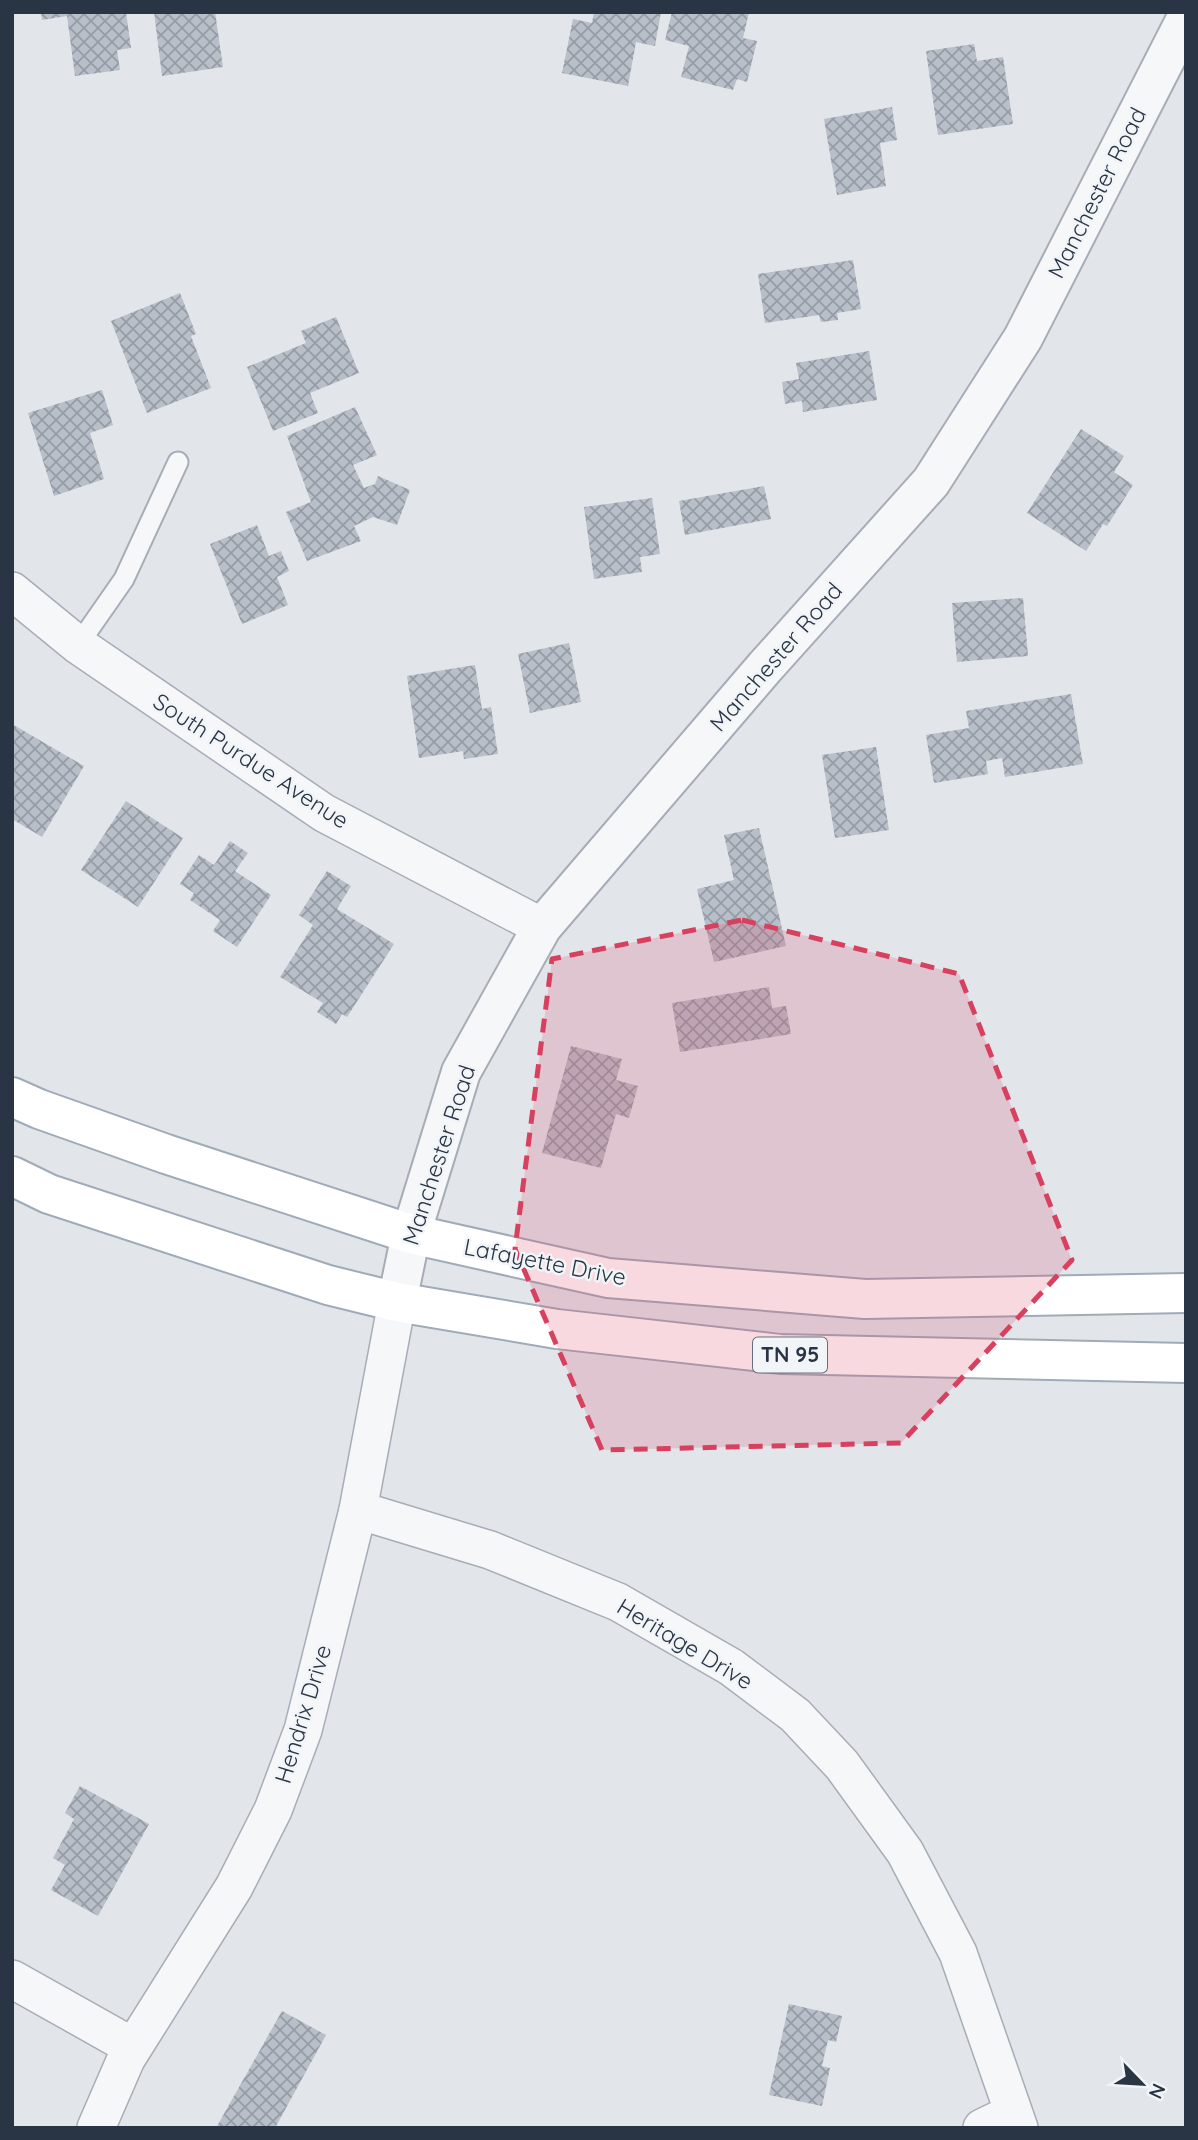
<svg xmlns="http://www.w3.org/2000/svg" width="1198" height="2140" viewBox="0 0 1198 2140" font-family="Quicksand,sans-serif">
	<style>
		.building { fill: url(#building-cross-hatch) }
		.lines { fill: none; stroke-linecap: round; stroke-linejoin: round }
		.service-casing { stroke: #a7adb6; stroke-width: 23 }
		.minor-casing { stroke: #a7adb6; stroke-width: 40 }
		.tertiary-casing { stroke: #a7adb6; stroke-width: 42 }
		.primary-casing { stroke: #a0abb8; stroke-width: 42 }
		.service { stroke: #f5f7f9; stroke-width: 19 }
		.minor { stroke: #f5f7f9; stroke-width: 37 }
		.tertiary { stroke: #f5f7f9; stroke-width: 38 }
		.primary { stroke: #fff; stroke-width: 38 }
		.marked { fill: #d7405f; fill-opacity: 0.2; stroke: #d7405f; stroke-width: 5; stroke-dasharray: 14 9; stroke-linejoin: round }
		.labels { text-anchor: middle; stroke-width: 5; stroke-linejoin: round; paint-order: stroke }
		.shield { fill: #f2f5f8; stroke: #656e7a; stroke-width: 2 }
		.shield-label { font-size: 21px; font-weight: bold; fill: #293444 }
		.street-label { font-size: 23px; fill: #293444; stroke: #f2f5f8 }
	</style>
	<defs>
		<pattern id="building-cross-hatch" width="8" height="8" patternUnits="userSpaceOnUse" patternTransform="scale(1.75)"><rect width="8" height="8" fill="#b9bfc9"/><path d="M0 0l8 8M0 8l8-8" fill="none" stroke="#969ca5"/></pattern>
	</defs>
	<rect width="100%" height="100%" fill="#e2e6eb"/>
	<g class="building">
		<polygon points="41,12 126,12 131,48 117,50 120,70 75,76 67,16 42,20"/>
		<polygon points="154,12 215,12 223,67 162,76"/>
		<polygon points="594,12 661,12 655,46 636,42 628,86 562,73 573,19 592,23"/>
		<polygon points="672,12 749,12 743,38 757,41 747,82 737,79 733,90 681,77 689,46 665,40"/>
		<polygon points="974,44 977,61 1003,57 1013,124 938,135 926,51"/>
		<polygon points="892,107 897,140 880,143 886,186 837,195 824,119"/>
		<polygon points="853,260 861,309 837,313 838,320 821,322 819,315 765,323 758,274"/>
		<polygon points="180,293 196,334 191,336 211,388 147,413 111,321"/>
		<polygon points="336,317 359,373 310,393 318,413 273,431 247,367 306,343 301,331"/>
		<polygon points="869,351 877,400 803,412 802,401 785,404 782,382 799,379 796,363"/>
		<polygon points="102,390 113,425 90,433 104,479 54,496 28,413"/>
		<polygon points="355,407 377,455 353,465 364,488 375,484 378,476 410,490 397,525 373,517 354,526 361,541 307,561 286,512 311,502 287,436"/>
		<polygon points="1081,429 1124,456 1114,472 1133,485 1107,526 1103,524 1086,551 1027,513"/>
		<polygon points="764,486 771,519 685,535 679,501"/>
		<polygon points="652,498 660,554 640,557 642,572 594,579 584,507"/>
		<polygon points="257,525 269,556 281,551 289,571 277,577 288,605 242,624 210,544"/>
		<polygon points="1023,598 1028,656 957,662 952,603"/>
		<polygon points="569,643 581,702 530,713 518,654"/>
		<polygon points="475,665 482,709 491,707 498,754 464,759 463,751 419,758 407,676"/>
		<polygon points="1071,694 1083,764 1005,777 1002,758 986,761 988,774 934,783 926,735 969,728 966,711"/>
		<polygon points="12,724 84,766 42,837 12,819"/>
		<polygon points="876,747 889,830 835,838 822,755"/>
		<polygon points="126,801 183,838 138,907 81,870"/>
		<polygon points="759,828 786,946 714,962 697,889 734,880 724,835"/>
		<polygon points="230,841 248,853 235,871 271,895 237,947 213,931 220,920 190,900 194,893 180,884 199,855 214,865"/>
		<polygon points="327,871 351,886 337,909 394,944 347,1017 342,1014 336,1024 317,1012 323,1003 280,977 313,925 299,915"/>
		<polygon points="769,987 772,1008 786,1006 791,1034 680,1052 672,1003"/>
		<polygon points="571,1046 622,1059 616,1080 638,1086 629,1118 616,1114 601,1168 542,1153"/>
		<polygon points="80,1786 149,1824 98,1916 51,1890 65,1865 53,1858 74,1819 65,1813"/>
		<polygon points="789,2004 842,2016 836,2042 828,2040 822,2066 830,2068 822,2106 769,2095"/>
		<polygon points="282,2011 326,2035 275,2128 216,2128"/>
	</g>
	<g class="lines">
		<g class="service-casing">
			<polyline id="service" points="78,645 124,579 178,462"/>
		</g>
		<g class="minor-casing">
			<g id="minor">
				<polyline points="12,591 78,645 324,813 542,927"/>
				<polyline points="358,1510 490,1550 618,1602 731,1667 795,1715 842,1765 905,1852 958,1953 1019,2128"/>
				<polyline points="12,1979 133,2047"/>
				<polyline points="96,2128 126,2059 234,1887 273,1810 303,1730 358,1510 397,1302"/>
				<polyline points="982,2128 1013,2113"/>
			</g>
		</g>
		<g class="tertiary-casing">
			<polyline id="tertiary" points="397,1302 411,1234 461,1072 542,927 765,667 931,482 1023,338 1186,19"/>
		</g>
		<g class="primary-casing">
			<g id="primary">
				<polyline points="12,1097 39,1109 166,1154 411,1234 608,1278 865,1299 1186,1293"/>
				<polyline points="12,1176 49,1194 328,1285 397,1302 557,1329 780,1354 1186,1363"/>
			</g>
		</g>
		<use href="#service" class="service"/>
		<use href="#minor" class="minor"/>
		<use href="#tertiary" class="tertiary"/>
		<use href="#primary" class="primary"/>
	</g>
	<path class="marked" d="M742,920l217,54 113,286 -171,183 -299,7 -87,-201 37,-290z"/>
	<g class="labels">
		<rect class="shield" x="753" y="1337.5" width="74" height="35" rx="5"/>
		<g class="shield-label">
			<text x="790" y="1362">TN 95</text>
		</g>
		<g class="street-label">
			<text transform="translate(1097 193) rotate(-63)" y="8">Manchester Road</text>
			<text transform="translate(776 657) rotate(-49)" y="8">Manchester Road</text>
			<text transform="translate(251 761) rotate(33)" y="8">South Purdue Avenue</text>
			<text transform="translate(439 1155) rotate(-72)" y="8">Manchester Road</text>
			<text transform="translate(545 1262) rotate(11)" y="8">Lafayette Drive</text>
			<text transform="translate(685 1644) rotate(31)" y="8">Heritage Drive</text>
			<text transform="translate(303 1714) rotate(-73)" y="8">Hendrix Drive</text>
		</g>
	</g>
	<rect width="1198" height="2140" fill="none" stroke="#293444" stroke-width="28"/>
	<g transform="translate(1142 2084) rotate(115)" stroke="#f2f5f8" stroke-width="5" paint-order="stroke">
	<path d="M0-5L12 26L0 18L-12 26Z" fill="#293444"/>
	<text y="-10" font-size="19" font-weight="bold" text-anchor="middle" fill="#293444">N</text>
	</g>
</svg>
